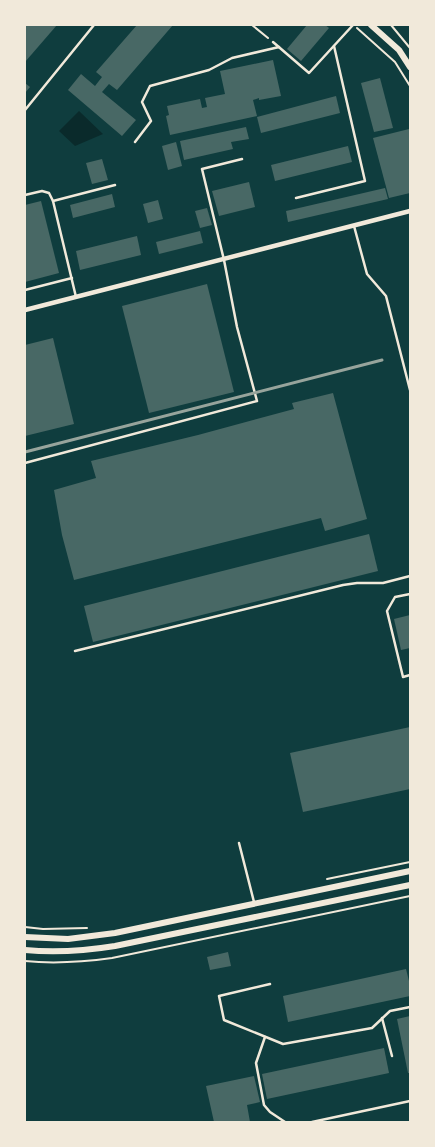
<svg xmlns="http://www.w3.org/2000/svg" width="435" height="1147" viewBox="0 0 435 1147" font-family="'Noto Sans',sans-serif">
	<style>
		.water { fill: #0a2a2b }
		.building { fill: #486865 }
		.lines { fill: none; stroke-linecap: round; stroke-linejoin: round }
		.path { stroke: #f1e9da; stroke-width: 2 }
		.service { stroke: #f1e9da; stroke-width: 2.5 }
		.minor { stroke: #f1e9da; stroke-width: 4.5 }
		.secondary { stroke: #f1e9da; stroke-width: 6 }
		.rail { stroke: #97a49c; stroke-width: 3 }
	</style>
	<rect width="100%" height="100%" fill="#0f3d3e"/>
	<polygon class="water" points="79,111 103,134 75,146 59,131"/>
	<g class="building">
		<polygon points="25,25 57,25 25,62"/>
		<polygon points="137,25 173,25 117,90 109,84 102,92 136,120 122,136 68,90 81,74 95,86 102,77 96,72"/>
		<polygon points="307,25 325,25 329,28 301,61 287,49"/>
		<polygon points="273,60 281,96 259,100 259,98 253,100 257,116 170,135 166,116 169,115 167,106 200,99 202,108 207,107 205,98 225,94 220,71"/>
		<polygon points="380,78 393,128 374,132 361,83"/>
		<polygon points="25,83 30,87 25,93"/>
		<polygon points="336,96 340,113 261,133 257,117"/>
		<polygon points="246,127 249,139 231,142 233,149 184,160 180,141"/>
		<polygon points="409,129 410,193 389,198 373,138"/>
		<polygon points="176,142 182,166 168,170 162,146"/>
		<polygon points="348,146 352,162 275,181 271,165"/>
		<polygon points="102,159 108,180 92,184 86,163"/>
		<polygon points="249,182 255,207 219,216 212,191"/>
		<polygon points="385,188 388,199 288,222 286,211"/>
		<polygon points="112,194 115,207 73,218 70,205"/>
		<polygon points="158,200 163,219 148,223 143,204"/>
		<polygon points="41,201 59,273 25,282 25,205"/>
		<polygon points="207,208 212,225 200,228 195,211"/>
		<polygon points="200,231 203,243 159,254 156,242"/>
		<polygon points="137,236 141,255 80,270 76,251"/>
		<polygon points="207,284 234,392 149,413 122,306"/>
		<polygon points="53,338 74,424 25,436 25,345"/>
		<polygon points="333,393 367,519 325,531 321,518 74,580 62,535 54,490 96,478 91,461 198,435 294,409 292,403"/>
		<polygon points="369,534 378,571 93,642 84,606"/>
		<polygon points="410,615 410,648 401,650 394,619"/>
		<polygon points="410,727 410,789 303,812 290,753"/>
		<polygon points="228,952 231,966 210,970 207,957"/>
		<polygon points="406,969 410,985 410,996 288,1022 283,996"/>
		<polygon points="410,1016 410,1073 408,1073 397,1019"/>
		<polygon points="384,1048 389,1073 267,1099 262,1074"/>
		<polygon points="254,1076 260,1102 247,1105 250,1122 214,1122 206,1086"/>
	</g>
	<g class="lines">
		<g class="path">
			<polyline points="252,25 268,38"/>
			<polyline points="391,25 410,48"/>
			<polyline points="357,28 395,62 410,86"/>
			<polyline points="327,879 410,862"/>
			<polyline points="25,927 43,929 87,928"/>
			<path d="M25,961c29,3 58,1 87,-3l298,-62"/>
		</g>
		<g class="service">
			<polyline points="273,42 309,73 353,25"/>
			<polyline points="25,110 94,25"/>
			<polyline points="135,142 151,121 142,102 150,86 209,70 232,58 279,47"/>
			<polyline points="25,195 42,191 49,193 53,201"/>
			<polyline points="296,198 365,181 334,46"/>
			<polyline points="354,226 367,274 386,296 410,390"/>
			<polyline points="25,290 72,278"/>
			<polyline points="76,297 53,201 115,185"/>
			<polyline points="25,463 257,401 237,327 224,260 202,169 242,159"/>
			<polyline points="410,594 395,597 387,611 403,677 410,675"/>
			<polyline points="75,651 343,585 357,583 383,583 410,576"/>
			<polyline points="239,843 254,902"/>
			<polyline points="270,984 219,996 224,1020 283,1044 372,1028 390,1011 410,1007"/>
			<polyline points="382,1018 392,1056"/>
			<polyline points="265,1037 256,1063 264,1105 270,1112 285,1122"/>
			<polyline points="312,1122 410,1101"/>
		</g>
		<polyline class="minor" points="25,310 410,211"/>
		<g class="secondary">
			<polyline points="371,25 399,50 410,67"/>
			<polyline points="25,937 68,939 115,933 410,871"/>
			<path d="M25,950c31,3 59,1 90,-4l295,-61"/>
		</g>
		<polyline class="rail" points="25,452 382,360"/>
	</g>
	<rect width="435" height="1147" fill="none" stroke="#f1e9da" stroke-width="52"/>
</svg>
